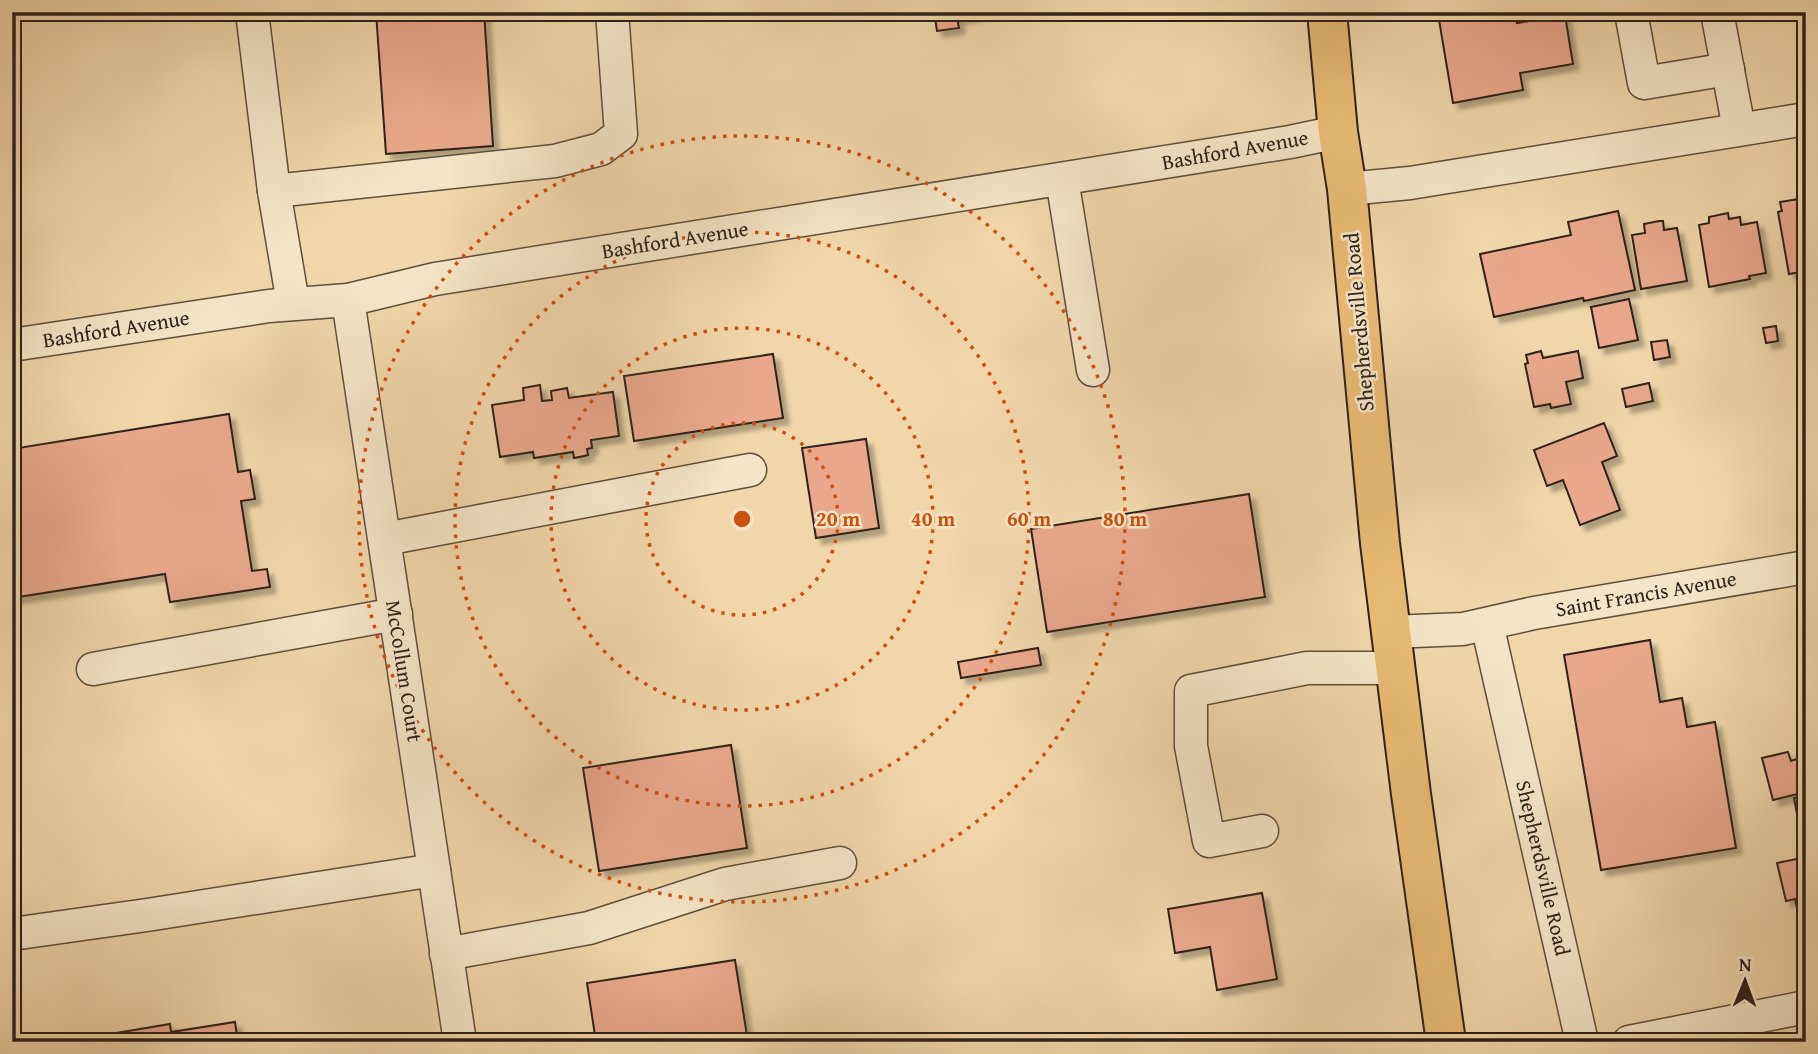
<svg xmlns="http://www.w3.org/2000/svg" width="1818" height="1054" viewBox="0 0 1818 1054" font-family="'Gentium Book Plus',serif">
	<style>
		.building { fill: #e9a88c; stroke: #2e211b; stroke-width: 2; filter: url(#shadow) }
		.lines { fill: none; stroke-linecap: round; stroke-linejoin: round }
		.minor-casing { stroke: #5e4e3e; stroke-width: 35 }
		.major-casing { stroke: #2e211b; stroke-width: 42 }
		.minor { stroke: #f5e4c7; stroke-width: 32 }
		.major { stroke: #e8bb74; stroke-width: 38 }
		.ring { fill: none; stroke: #cc510e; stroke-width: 3.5; stroke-dasharray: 3.5 7 }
		.labels { text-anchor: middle; stroke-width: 5; stroke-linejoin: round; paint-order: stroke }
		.street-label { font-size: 21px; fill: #2e211b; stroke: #f5e4c7 }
		.centre { fill: #cc510e; stroke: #f5e4c7; stroke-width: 3.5 }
		.ring-label { font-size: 21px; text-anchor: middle; font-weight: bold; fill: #cc510e; stroke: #f5e4c7; stroke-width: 5; stroke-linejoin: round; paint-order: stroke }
	</style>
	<defs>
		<filter id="shadow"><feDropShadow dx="6" dy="6" stdDeviation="2" flood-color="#0004"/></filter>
	</defs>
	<rect width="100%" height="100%" fill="#f0d6a9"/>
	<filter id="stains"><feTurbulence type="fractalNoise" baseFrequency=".00286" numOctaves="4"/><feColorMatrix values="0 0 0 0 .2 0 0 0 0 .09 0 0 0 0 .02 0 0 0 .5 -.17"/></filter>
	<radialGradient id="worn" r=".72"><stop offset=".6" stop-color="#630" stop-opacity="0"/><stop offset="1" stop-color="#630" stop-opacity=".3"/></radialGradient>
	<g class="building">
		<polygon points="376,12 484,12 493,146 386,154"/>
		<polygon points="934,12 991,12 957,18 959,28 937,31"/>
		<polygon points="1449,12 1515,12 1517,23 1565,15 1573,64 1520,73 1523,90 1453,103 1438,14"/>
		<polygon points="1799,199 1800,207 1806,206 1806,271 1789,274 1778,212 1782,211 1780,202"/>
		<polygon points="1618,211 1635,290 1584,301 1583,298 1494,317 1480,254 1571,235 1568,222"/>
		<polygon points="1728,213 1729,219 1740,217 1741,225 1757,222 1766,273 1749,276 1750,279 1709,287 1699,225 1709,223 1709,217"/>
		<polygon points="1659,221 1663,221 1664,230 1677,228 1687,281 1641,289 1632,235 1645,233 1644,224"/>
		<polygon points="1629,299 1638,340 1599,348 1591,307"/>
		<polygon points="1776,326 1778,341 1766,343 1763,328"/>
		<polygon points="1667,340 1670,357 1654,360 1651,342"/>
		<polygon points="1541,351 1543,358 1578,351 1583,378 1566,382 1571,404 1551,408 1550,404 1534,407 1525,364 1528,363 1526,355"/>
		<polygon points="773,354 783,418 634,441 624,376"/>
		<polygon points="1649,383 1653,401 1626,407 1622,389"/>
		<polygon points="540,385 542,401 552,400 551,391 567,388 569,398 613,392 619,436 591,440 592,448 587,449 588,455 584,456 574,458 573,452 534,458 533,452 500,457 492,405 524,400 523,388"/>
		<polygon points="229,414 238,472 250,470 255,499 241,501 252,571 267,569 270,587 170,602 165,574 12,598 12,449"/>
		<polygon points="1604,423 1617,456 1602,462 1620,510 1580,525 1563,480 1547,486 1534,450"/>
		<polygon points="866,439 879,528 816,538 802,448"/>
		<polygon points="1249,494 1265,597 1047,632 1031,529"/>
		<polygon points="1650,640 1660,702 1682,698 1687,727 1715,722 1736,848 1601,870 1564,655"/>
		<polygon points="1038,648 1041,665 961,678 958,662"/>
		<polygon points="731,745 747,848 599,871 583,768"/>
		<polygon points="1788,752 1791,761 1800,758 1806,780 1806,792 1773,800 1762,758"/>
		<polygon points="1806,796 1806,812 1797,814 1794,798"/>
		<polygon points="1806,857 1806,940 1804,940 1795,899 1786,901 1777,863"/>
		<polygon points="1262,893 1277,979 1217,990 1210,947 1175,953 1168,909"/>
		<polygon points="735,960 748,1042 596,1042 587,983"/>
		<polygon points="235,1022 238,1042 63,1042 170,1024 171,1032"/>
	</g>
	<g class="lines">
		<g class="minor-casing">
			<g id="minor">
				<polyline points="252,12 274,191 293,303"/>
				<polyline points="1631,12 1644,83 1728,69"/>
				<polyline points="1717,12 1739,129"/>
				<polyline points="1062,179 1093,370"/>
				<polyline points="1347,189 1410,183 1806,119"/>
				<polyline points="274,191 555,161 601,149 621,134 612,12"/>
				<polyline points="348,300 460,1042"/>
				<polyline points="12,345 269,306 348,300 435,279 1290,142 1338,132"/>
				<polyline points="385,539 750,470"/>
				<polyline points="1487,624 1582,1042"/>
				<polyline points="1391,632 1463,629 1534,613 1806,567"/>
				<polyline points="93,669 396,614"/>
				<polyline points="1262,831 1209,841 1191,746 1191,691 1307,668 1396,668"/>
				<polyline points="12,934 147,915 434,870"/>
				<polyline points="446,954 589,928 725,884 840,863"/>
				<polyline points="1629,1042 1806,1007"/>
			</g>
		</g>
		<g class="major-casing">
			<polyline id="major" points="1327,12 1338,132 1347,189 1380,543 1411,794 1446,1042"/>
		</g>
		<use href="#minor" class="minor"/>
		<use href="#major" class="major"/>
	</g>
	<g class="ring">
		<circle cx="742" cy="519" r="96"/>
		<circle cx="742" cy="519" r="191"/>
		<circle cx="742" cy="519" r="287"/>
		<circle cx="742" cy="519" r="383"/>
	</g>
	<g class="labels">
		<g class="street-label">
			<text transform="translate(1235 150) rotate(-10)" y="7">Bashford Avenue</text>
			<text transform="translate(675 240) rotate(-9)" y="7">Bashford Avenue</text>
			<text transform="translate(1359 322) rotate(-95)" y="7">Shepherdsville Road</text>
			<text transform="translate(116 329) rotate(-9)" y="7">Bashford Avenue</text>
			<text transform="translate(1646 594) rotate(-10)" y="7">Saint Francis Avenue</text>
			<text transform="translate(404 671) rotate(81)" y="7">McCollum Court</text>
			<text transform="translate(1543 868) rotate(77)" y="7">Shepherdsville Road</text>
		</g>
	</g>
	<circle cx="742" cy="519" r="10" class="centre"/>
	<g class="ring-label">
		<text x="838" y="526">20 m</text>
		<text x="933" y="526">40 m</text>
		<text x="1029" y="526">60 m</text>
		<text x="1125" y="526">80 m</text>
	</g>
	<rect width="1818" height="1054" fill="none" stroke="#f0d6a9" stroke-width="42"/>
	<rect x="14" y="14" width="1790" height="1026" fill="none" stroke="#2e211b" stroke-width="3.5"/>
	<rect x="21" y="21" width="1776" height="1012" fill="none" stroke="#2e211b" stroke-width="2"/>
	<g transform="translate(1745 981) rotate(1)" stroke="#f5e4c7" stroke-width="5" paint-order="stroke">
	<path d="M0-5L12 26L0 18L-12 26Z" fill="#2e211b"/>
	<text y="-10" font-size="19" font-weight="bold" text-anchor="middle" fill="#2e211b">N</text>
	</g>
	<rect width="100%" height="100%" filter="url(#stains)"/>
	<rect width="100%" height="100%" fill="url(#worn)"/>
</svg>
